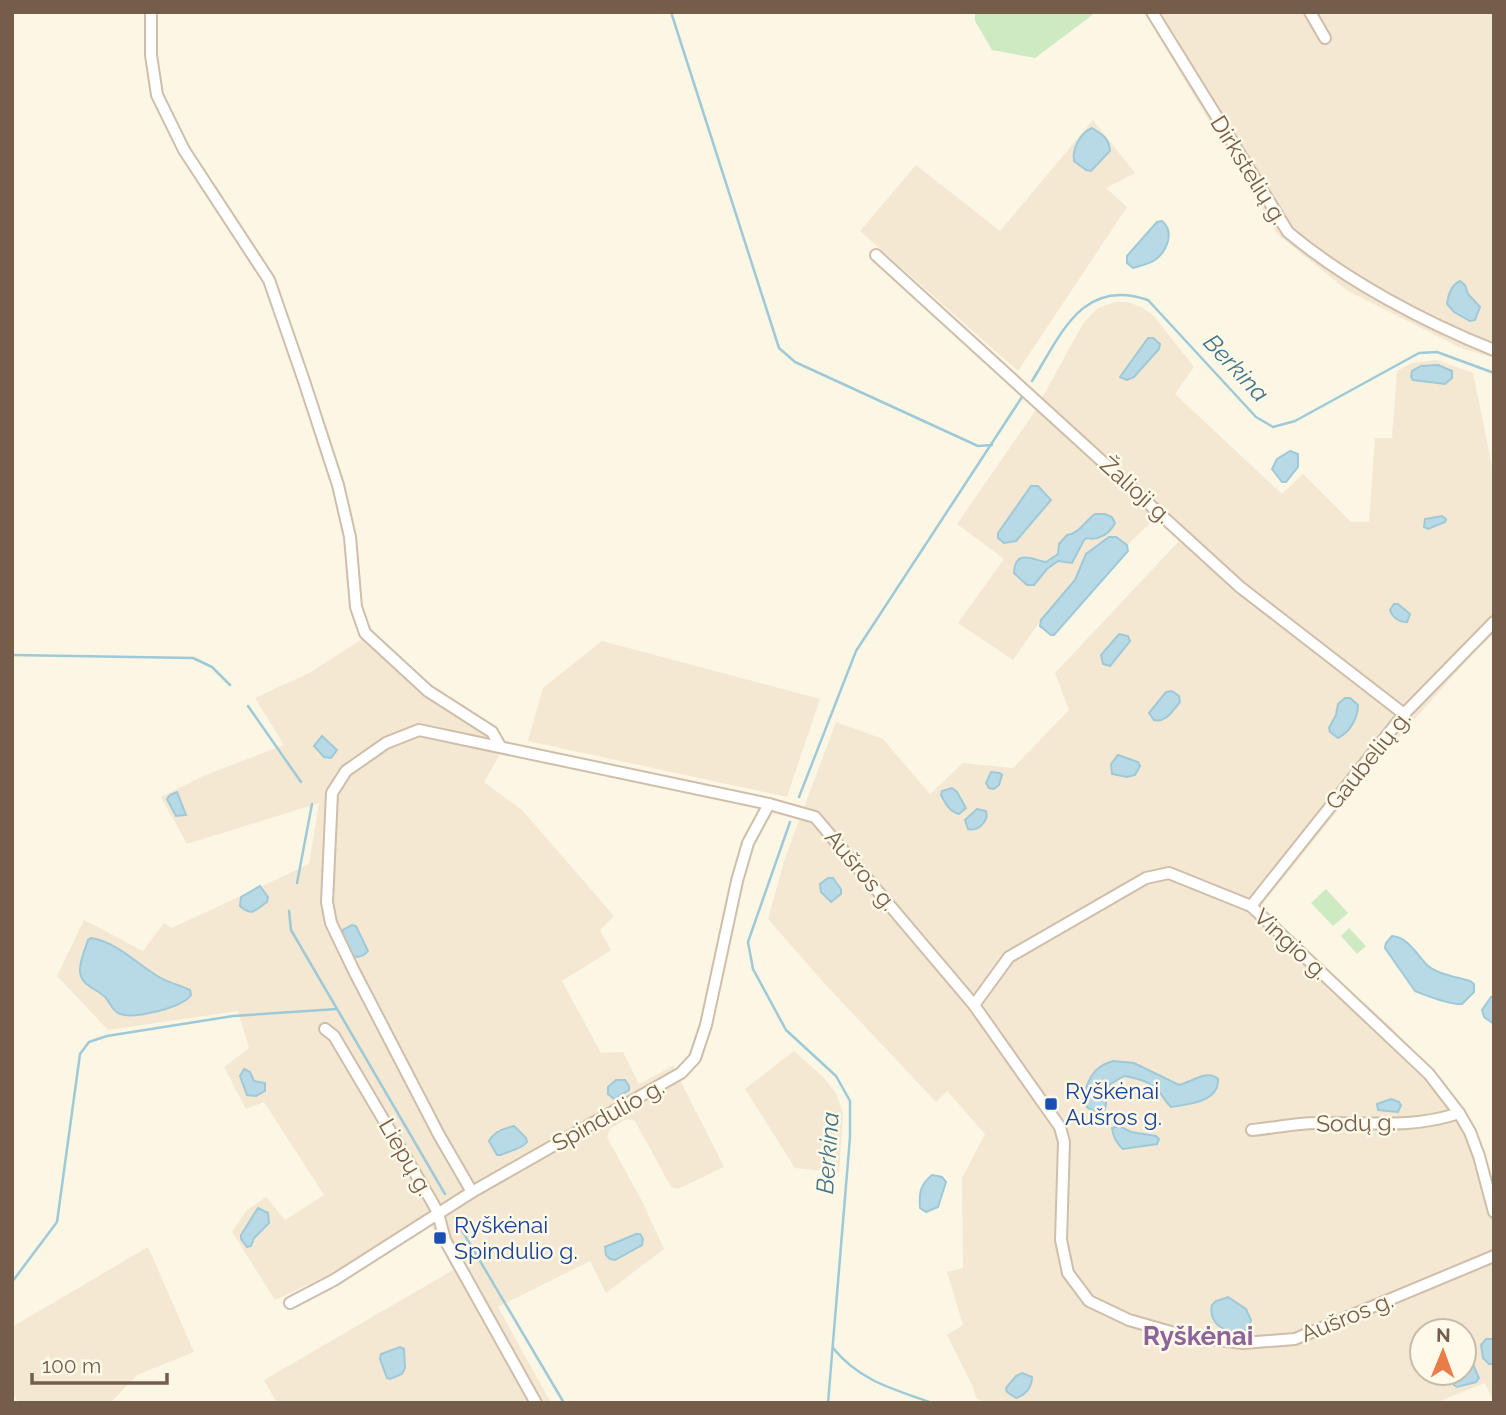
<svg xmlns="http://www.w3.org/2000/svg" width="1506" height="1415" viewBox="0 0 1506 1415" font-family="Raleway,sans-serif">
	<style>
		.residential { fill: #f4e8d2; fill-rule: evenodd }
		.green { fill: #ceeac2 }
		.water { fill: #b8dae6; stroke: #9ec9d8; stroke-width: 2 }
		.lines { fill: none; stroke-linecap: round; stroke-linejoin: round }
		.stream { stroke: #9ec9d8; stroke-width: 2.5 }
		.street-casing { stroke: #cebeaa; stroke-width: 14 }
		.street { stroke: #fff; stroke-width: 10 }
		.transit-dot { fill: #1a4fb4; stroke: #fff9ea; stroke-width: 2.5 }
		.labels { text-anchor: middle; stroke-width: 5; stroke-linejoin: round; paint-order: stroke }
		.street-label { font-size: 23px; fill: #755e49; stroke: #fff9ea }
		.transit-label { font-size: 23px; fill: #164399; stroke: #fff9ea; text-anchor: start }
		.water-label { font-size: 24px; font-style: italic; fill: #427589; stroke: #fff9ea }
		.quarter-label { font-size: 26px; font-weight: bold; fill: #8d6499; stroke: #fff9ea }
	</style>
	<rect width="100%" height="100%" fill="#fcf6e4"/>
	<g class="residential">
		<polygon points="1144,12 1494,12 1494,358 1461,348 1348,291 1277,234"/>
		<polygon points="1093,120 1135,173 1106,188 1127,207 1018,371 860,231 916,165 1000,231"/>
		<path d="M1115,302h13l13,5 12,8 41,52 -19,27 107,100 21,-20 48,48h18l6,-84h17l5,-67 15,-8 25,-3 36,13 21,103v158l-17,15 -97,109 -119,148 56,55 74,66 32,34 34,38 19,34 18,60v210l-9,-20 -50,20h-447l-12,-5 -3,-11 -26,-52 16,-10 -16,-53 16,-4 -1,-90 23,-44 -38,-43 -11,11 -112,-119 -56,-64 17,-61 51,-136 47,17 47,55 33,-31 50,5 56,-58 -14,-37 125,-133 -22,-24 -31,29 -11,-8h-7l-23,17 -11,26 -34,40 -28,40 -55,-37 46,-64 -47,-35 76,-110 51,-92 14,-14zM1422,1331h42v42h-42z"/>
		<polygon points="364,638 426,696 484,733 499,756 484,782 523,811 614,916 600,930 611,950 562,981 601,1053 623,1052 639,1084 673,1066 724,1167 678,1189 671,1187 635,1121 626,1119 610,1129 607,1137 643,1203 664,1249 606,1293 590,1261 498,1307 551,1403 277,1403 264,1380 453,1270 427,1217 353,1264 275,1300 232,1232 246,1211 266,1197 285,1220 324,1195 264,1102 246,1109 224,1067 249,1048 238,1011 108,1030 57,976 84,920 143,951 164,923 172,928 309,864 319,803 187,844 161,797 203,776 284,745 255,698 309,673"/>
		<polygon points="602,641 820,699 787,797 528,741 543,688"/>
		<polygon points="794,1051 823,1077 836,1093 843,1113 839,1173 795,1168 745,1089"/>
		<polygon points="148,1247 194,1352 137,1375 110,1403 19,1403 12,1392 12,1327"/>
	</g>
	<g class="green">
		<polygon points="975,12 1095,12 1095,13 1035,58 992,50 975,21"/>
		<polygon points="1326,889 1348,913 1333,926 1311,903"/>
		<polygon points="1349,928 1366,946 1357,954 1341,936"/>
	</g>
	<g class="water">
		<path d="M1092,128c11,7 17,10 18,23l-19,20 -5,-1 -12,-9c-2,-12 6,-28 18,-33z"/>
		<path d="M1162,221c13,11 5,30 -7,39 -6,4 -15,6 -22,8l-6,-5v-7l30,-34z"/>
		<path d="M1460,281l5,4 3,9 12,13 -5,13 -5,1 -16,-9 -7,-8c1,-8 4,-19 13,-23z"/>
		<polygon points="1148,338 1153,338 1160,344 1159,349 1134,377 1127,380 1120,377"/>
		<polygon points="1438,365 1452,371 1452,378 1445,384 1413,380 1411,377 1412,371 1421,366"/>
		<polygon points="1290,451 1298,454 1298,467 1286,482 1282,482 1272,469 1277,459"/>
		<polygon points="1031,486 1038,486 1051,500 1016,541 1004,543 998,538 998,533"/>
		<path d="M1095,514h10l7,3 3,6c-5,10 -16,18 -28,15l-3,2 -12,23 -14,-2 -11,8 -13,16h-7l-13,-12c1,-25 19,-13 32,-11l12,-8 1,-10 8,-9c12,-1 18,-14 28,-21z"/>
		<polygon points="1442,516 1446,519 1445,522 1428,529 1424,527 1425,519"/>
		<polygon points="1109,537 1116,537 1127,545 1128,551 1054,635 1051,635 1040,626 1041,620 1075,580 1086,554"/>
		<path d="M1394,604h4l12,10 -3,8c-7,1 -15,-5 -17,-12z"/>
		<polygon points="1119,634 1128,636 1130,641 1110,666 1103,664 1101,655"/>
		<path d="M1172,691l7,5 1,6c-8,9 -14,21 -26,18l-5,-7 17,-21z"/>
		<path d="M1345,698h5l8,7c0,13 -8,27 -20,33l-8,-6 -1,-4 7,-13 2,-11z"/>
		<polygon points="322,736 337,750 331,758 324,757 314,746"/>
		<polygon points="1118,755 1138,762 1140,766 1135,775 1127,777 1112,774 1111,764"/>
		<polygon points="991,772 1000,773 1002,775 999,785 994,789 989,788 986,783"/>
		<path d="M952,788l5,4 9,16 -7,6c-9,-2 -14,-11 -18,-19l1,-4z"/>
		<polygon points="177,792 186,815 176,816 167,799 170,795"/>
		<path d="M977,809l9,2c3,10 -8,21 -18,18l-3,-9z"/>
		<polygon points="828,878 833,878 841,889 841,894 831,902 821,892 820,884"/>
		<path d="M260,886l8,11 -1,5c-12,8 -15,15 -27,4l1,-9z"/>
		<path d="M352,925l4,1 12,25c-4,5 -8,6 -15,6l-11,-23 1,-4z"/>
		<path d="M1392,936c16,1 25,19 35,29 9,9 30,12 43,16l4,3v8l-12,12c-13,1 -34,-8 -47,-13l-30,-43 1,-5z"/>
		<path d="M91,938c26,4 46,26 68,39 10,6 21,8 31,13l1,5c-9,13 -57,24 -71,19 -8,-3 -9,-10 -14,-16 -9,-10 -24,-11 -26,-26 -1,-10 5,-22 8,-32z"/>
		<polygon points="1494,996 1494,1024 1484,1017 1482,1010 1491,997"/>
		<path d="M1113,1061l21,2 45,22c13,-3 28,-16 39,-6 1,23 -29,25 -47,28 -5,-5 -7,-9 -11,-14 -9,-12 -22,-14 -36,-17l-15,9 -4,25 -9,2 -8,-4 -5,-7c4,-20 9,-34 30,-40z"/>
		<polygon points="244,1069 250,1072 254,1081 265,1083 265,1091 256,1096 247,1095 240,1076"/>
		<polygon points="616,1080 625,1080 629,1086 629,1090 614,1099 608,1094 608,1087"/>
		<polygon points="1391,1099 1399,1102 1401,1105 1398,1112 1378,1110 1377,1104"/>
		<path d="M514,1126l12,12 1,4c-6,8 -17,8 -26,13h-4l-8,-14c4,-9 16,-13 25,-15z"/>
		<path d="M1119,1126l12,6 25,4 3,3 -2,5 -34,5c-6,-5 -10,-12 -11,-21z"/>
		<path d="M932,1175l10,2 4,5 -8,25 -12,5 -6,-4c-1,-15 0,-23 12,-33z"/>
		<polygon points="258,1208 268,1213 269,1223 254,1238 251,1246 247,1247 241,1239 241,1235"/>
		<polygon points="636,1234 640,1234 643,1239 642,1245 615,1260 610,1259 606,1255 605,1247"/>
		<path d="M1228,1297l18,12 5,11 -2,8c-17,10 -42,-2 -37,-23l4,-4z"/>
		<polygon points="1486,1339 1494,1339 1494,1364 1489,1364 1483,1358 1481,1345"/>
		<polygon points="400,1347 404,1349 405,1368 402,1374 390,1379 387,1378 380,1359 381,1354"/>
		<polygon points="1464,1351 1468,1353 1479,1378 1476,1382 1457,1387 1454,1385 1453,1377 1457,1373 1464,1373"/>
		<path d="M1022,1373l10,4c0,10 -6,18 -16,21l-9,-6 -1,-4 10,-12z"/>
	</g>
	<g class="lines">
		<g class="stream">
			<polyline points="671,12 779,348 795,362 978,446 992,445"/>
			<path d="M1032,381c29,-46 50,-104 116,-81l108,117 17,10 22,-6 124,-68 18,-1 57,21"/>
			<polyline points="12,655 193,658 212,667 230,685"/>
			<polyline points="248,706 301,782"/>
			<polyline points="799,797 856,651 1022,397"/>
			<polyline points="790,822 748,942 753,969 786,1030 836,1076 850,1101 850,1137 828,1403"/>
			<polyline points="297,883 312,804"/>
			<polyline points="289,911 291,930 445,1194"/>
			<polyline points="454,1217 564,1403"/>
			<polyline points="12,1282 57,1222 80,1054 89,1042 107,1036 233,1016 337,1009"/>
			<path d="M833,1348c27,33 60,41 99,55"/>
		</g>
		<g class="street-casing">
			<g id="street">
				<polyline points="151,12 151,55 157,95 184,150 269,280 304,381 338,485 350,537 356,607 365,633 428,691 492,732 500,746"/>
				<path d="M1152,12l136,220c57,48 136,90 206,118"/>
				<polyline points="1310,12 1325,38"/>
				<polyline points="876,255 1240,587 1404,714"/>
				<polyline points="1251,906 1404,714 1494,622"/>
				<polyline points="974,1005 1009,957 1146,878 1169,873 1251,906 1429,1074 1459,1113 1470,1132 1479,1156 1494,1212"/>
				<polyline points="325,1029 334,1036 431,1200 438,1213 445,1240 536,1403"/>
				<path d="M1252,1130c22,-2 44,-7 65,-7 47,-1 97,6 142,-10"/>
				<polyline points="472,1192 439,1135 354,971 331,923 327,902 332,793 346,771 386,743 419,730 769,804 815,817 974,1005 1060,1127 1064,1142 1061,1240 1068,1273 1089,1301 1129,1320 1185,1336 1243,1343 1295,1339 1494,1256"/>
				<polyline points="290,1303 334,1280 472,1192 681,1073 695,1058 706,1025 737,881 748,843 769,804"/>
			</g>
		</g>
		<use href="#street" class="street"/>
	</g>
	<g class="transit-dot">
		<rect x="1044" y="1097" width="14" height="14" rx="3.5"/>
		<rect x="433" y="1231" width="14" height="14" rx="3.5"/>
	</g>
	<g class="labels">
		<g class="street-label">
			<text transform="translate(1249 170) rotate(58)" y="8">Dirkstelių g.</text>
			<text transform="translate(1136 490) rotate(42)" y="8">Žalioji g.</text>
			<text transform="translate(1368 760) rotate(-51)" y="8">Gaubelių g.</text>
			<text transform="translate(861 870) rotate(50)" y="8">Aušros g.</text>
			<text transform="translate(1291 944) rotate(43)" y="8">Vingio g.</text>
			<text transform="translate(608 1115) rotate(-29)" y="8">Spindulio g.</text>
			<text transform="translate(1356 1123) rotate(-1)" y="8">Sodų g.</text>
			<text transform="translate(406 1157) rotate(60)" y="8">Liepų g.</text>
			<text transform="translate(1347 1317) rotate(-22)" y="8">Aušros g.</text>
		</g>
		<g class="transit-label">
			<text x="1065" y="1099">Ryškėnai<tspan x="1065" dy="26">Aušros g.</tspan></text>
			<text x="454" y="1233">Ryškėnai<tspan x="454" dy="26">Spindulio g.</tspan></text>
		</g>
		<g class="water-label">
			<text transform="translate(1236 368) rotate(47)" y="8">Berkina</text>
			<text transform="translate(828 1153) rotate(-86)" y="8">Berkina</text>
		</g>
		<g class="quarter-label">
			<text x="1198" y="1345">Ryškėnai</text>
		</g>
	</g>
	<rect width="1506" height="1415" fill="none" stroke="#755e49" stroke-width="28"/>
	<g transform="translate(1443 1352) rotate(1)"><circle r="33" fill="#fff9ea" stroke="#c8bbaa" stroke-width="2"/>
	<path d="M0-5L12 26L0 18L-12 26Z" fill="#e87d47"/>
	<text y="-10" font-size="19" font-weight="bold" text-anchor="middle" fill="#755e49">N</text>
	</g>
	<path d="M32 1373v10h135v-10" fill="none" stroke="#755e49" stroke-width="3.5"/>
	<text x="42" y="1373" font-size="21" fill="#755e49" stroke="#fff9ea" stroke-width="5" paint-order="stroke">100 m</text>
</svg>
